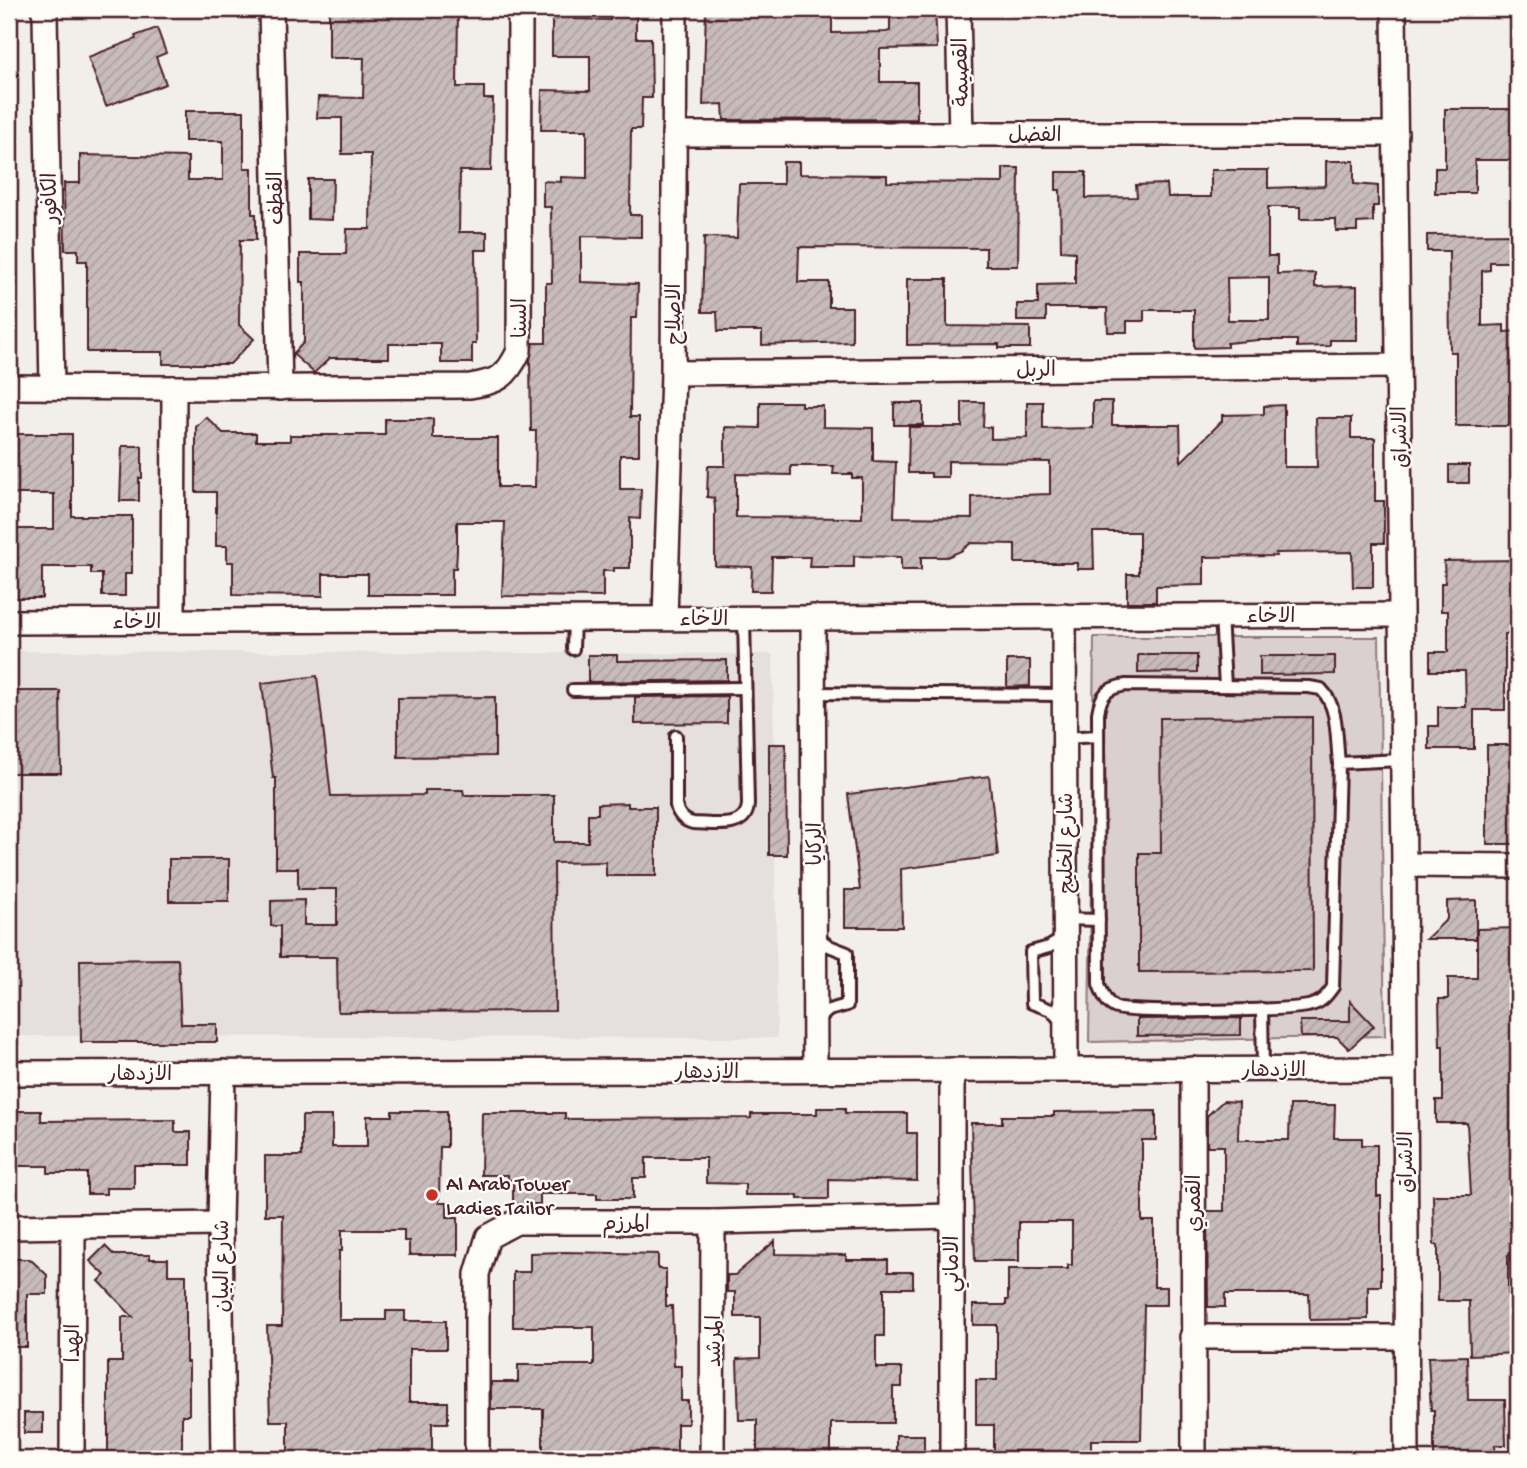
<svg xmlns="http://www.w3.org/2000/svg" width="1527" height="1468" viewBox="0 0 1527 1468" font-family="'Gochi Hand','Playpen Sans Arabic',sans-serif">
	<style>
		.built { fill: #e5dfdd }
		.grass { fill: #d9d0cf; stroke: #92787d; stroke-width: 2 }
		.building { fill: url(#building-hatch); stroke: #4a1f2b; stroke-width: 2; fill-rule: evenodd }
		.lines { fill: none; stroke-linecap: round; stroke-linejoin: round }
		.lane-casing { stroke: #4a1f2b; stroke-width: 16 }
		.street-casing { stroke: #4a1f2b; stroke-width: 28 }
		.lane { stroke: #fdfcf7; stroke-width: 10 }
		.street { stroke: #fdfcf7; stroke-width: 23 }
		.poi-dot { fill: #c8321e; stroke: #fdfcf7; stroke-width: 2.5 }
		.labels { text-anchor: middle; stroke-width: 5; stroke-linejoin: round; paint-order: stroke }
		.street-label { font-size: 21px; fill: #4a1f2b; stroke: #fdfcf7 }
		.poi-label { font-size: 21px; fill: #4a1f2b; stroke: #fdfcf7; text-anchor: start }
	</style>
	<defs>
		<pattern id="building-hatch" width="6" height="6" patternUnits="userSpaceOnUse" patternTransform="scale(1.75)"><rect width="6" height="6" fill="#c8bbbb"/><path d="M-1 1l2-2M0 6l6-6M5 7l2-2" fill="none" stroke="#ada0a1"/></pattern>
	</defs>
	<rect width="100%" height="100%" fill="#f2efeb"/>
	<filter id="ink" filterUnits="userSpaceOnUse"><feTurbulence type="fractalNoise" baseFrequency=".0143" numOctaves="2"/><feDisplacementMap in="SourceGraphic" scale="14" xChannelSelector="R" yChannelSelector="G"/><feConvolveMatrix kernelMatrix="1 2 1 2 8 2 1 2 1" color-interpolation-filters="sRGB"/></filter>
	<g filter="url(#ink)">
		<polygon class="built" points="9,651 773,654 777,1038 9,1036"/>
		<polygon class="grass" points="1094,637 1379,637 1385,1036 1089,1042"/>
		<g class="building">
			<polygon points="329,9 458,9 457,87 484,87 484,99 493,99 491,171 460,171 459,232 487,232 487,250 475,250 476,344 472,344 472,363 441,363 441,344 389,344 389,358 330,358 314,373 293,354 304,342 304,282 300,282 300,254 346,254 347,229 370,229 371,154 342,154 342,118 317,118 318,97 363,98 364,58 329,58"/>
			<polygon points="558,9 574,9 574,19 610,20 610,9 636,9 636,38 651,38 652,98 642,98 641,129 631,129 630,215 641,215 641,237 581,236 581,282 638,284 637,318 631,318 630,417 639,417 639,455 620,455 620,489 641,489 640,519 630,518 630,568 614,568 614,571 603,571 603,597 502,596 505,522 457,522 457,551 456,568 452,568 452,595 368,595 368,574 323,574 323,596 233,595 233,562 227,562 227,546 216,546 216,492 196,492 196,427 206,417 223,433 256,433 256,441 290,441 290,435 385,435 385,419 433,419 433,438 498,438 498,487 535,487 536,431 531,431 530,360 533,343 546,343 546,283 552,283 551,207 543,207 543,181 561,182 561,177 587,178 587,130 541,130 542,90 590,91 590,56 552,56 552,19 558,19"/>
			<polygon points="706,9 809,9 809,12 832,12 832,33 886,32 890,31 890,9 935,9 937,48 880,49 880,82 917,82 917,119 724,120 723,104 703,105"/>
			<polygon points="157,28 166,53 156,57 166,84 106,106 88,57 136,39 135,36"/>
			<polygon points="1445,109 1512,109 1512,160 1475,160 1475,193 1435,193 1435,168 1445,168"/>
			<polygon points="185,111 244,111 244,168 252,168 252,214 256,214 256,240 240,240 239,325 254,339 230,364 163,364 163,352 87,352 87,261 78,261 78,250 65,250 64,183 80,183 80,155 188,157 188,180 223,180 223,141 185,141"/>
			<path d="M1326,161h28v23l24,2v20h-5v16l-16,1v8h-21v-12h-36v-12h-32v49h9v18l38,-1v14l42,-1v54h-27v6l-33,1v-7h-39l-31,3v4l-33,1v-38h-50v11h-17v11h-19l-1,-24h-61v13h-29v-17h21v-19l37,-1v-32l-14,-1 -1,-61h-4v-18h30v26l51,-1 -1,-12 31,-1 1,13h43v-27h57v18l56,-2 2,-1zM1269,277v43h-41l-1,-42z"/>
			<polygon points="783,162 799,162 799,174 887,175 887,182 1003,183 1003,168 1019,168 1018,266 986,266 986,248 799,247 798,282 829,282 829,307 852,307 852,342 762,345 762,331 718,331 717,312 702,312 704,237 737,238 739,184 783,184"/>
			<polygon points="308,179 333,179 332,220 308,219"/>
			<polygon points="1518,234 1518,251 1508,252 1509,262 1490,262 1490,270 1482,271 1482,326 1504,325 1504,332 1518,331 1518,395 1509,395 1509,426 1456,426 1456,352 1450,352 1449,251 1427,251 1427,235"/>
			<polygon points="907,279 947,279 947,326 1030,327 1030,348 999,348 999,344 907,345"/>
			<path d="M1093,401h19v24h68l1,37 41,-41v-6l42,-1v-8l20,-1v62h33l-1,-49h35v20h24v63h9v42h-11v44h-20l-1,-35 -76,1v3l-72,1v28l-48,1v16h-29v-28h12v-42h-46l1,37h-17v-6h-62v-19l-44,-1 -10,8 -14,6h-26v13h-20v-13l-47,-1v11h-45l1,-10h-38l-1,34h-20l1,-24 -37,-1v-57l-1,-11 -7,-1 1,-31h17v-39l35,1v-26h41v4h22v21l50,1v33l23,1 -2,55 78,1v-21l78,-3v-32l-102,-1v16h-17v-4h-23l1,-46h53v-25h22l-1,25h8v12l36,-1v-36h16v27l50,-1zM791,466h43l-1,8h19v4h10v40l-126,-1v-43l55,1z"/>
			<rect x="894" y="403" width="29" height="22"/>
			<polygon points="14,434 72,434 72,516 132,516 132,574 125,574 125,596 102,596 102,574 91,574 91,567 42,567 42,598 9,598 9,529 54,529 54,494 14,494"/>
			<polygon points="122,446 142,446 142,478 139,478 139,501 120,501"/>
			<rect x="1449" y="465" width="20" height="18"/>
			<polygon points="1518,560 1518,578 1511,578 1511,634 1505,634 1505,710 1474,710 1474,749 1429,749 1429,726 1438,726 1438,707 1466,707 1465,671 1430,671 1430,652 1448,652 1448,611 1441,611 1441,583 1445,583 1444,561"/>
			<polygon points="588,655 617,655 617,661 727,660 727,680 588,682"/>
			<polygon points="1138,655 1197,655 1197,672 1138,673"/>
			<polygon points="1260,656 1335,656 1335,674 1260,675"/>
			<polygon points="1007,660 1030,660 1030,686 1007,687"/>
			<polygon points="317,676 331,796 425,795 425,790 463,790 464,795 554,795 554,842 588,842 588,814 598,814 598,804 628,803 628,807 656,807 656,876 606,876 606,862 554,863 555,1011 338,1012 337,957 280,957 280,926 271,926 271,901 304,900 304,925 337,925 337,889 298,889 298,868 276,868 276,778 273,778 262,683"/>
			<polygon points="9,691 60,691 61,773 9,773"/>
			<polygon points="727,696 727,723 635,724 635,697"/>
			<polygon points="495,697 495,756 398,757 398,698"/>
			<polygon points="1312,717 1313,971 1139,972 1139,853 1161,853 1160,718"/>
			<polygon points="769,744 786,744 787,855 769,855"/>
			<rect x="1487" y="745" width="31" height="99"/>
			<polygon points="989,776 998,856 901,869 902,927 845,927 845,890 860,890 848,794"/>
			<rect x="169" y="859" width="60" height="42"/>
			<polygon points="1476,900 1476,939 1426,939 1447,919 1447,901"/>
			<polygon points="1518,928 1518,1020 1516,1020 1518,1160 1514,1160 1518,1254 1508,1255 1508,1296 1518,1296 1518,1353 1470,1355 1469,1301 1438,1301 1438,1245 1434,1245 1433,1195 1471,1195 1467,1123 1436,1123 1436,1100 1443,1100 1443,1046 1440,1046 1439,999 1448,999 1448,978 1477,978 1477,929"/>
			<polygon points="178,959 181,1024 217,1024 217,1042 81,1042 80,960"/>
			<polygon points="1350,1001 1374,1026 1349,1049 1337,1037 1301,1037 1300,1021 1350,1021"/>
			<polygon points="1241,1018 1241,1035 1137,1036 1137,1019"/>
			<polygon points="1223,1101 1239,1102 1238,1140 1289,1140 1290,1105 1335,1105 1334,1138 1362,1138 1362,1145 1377,1145 1377,1196 1381,1196 1381,1286 1368,1286 1368,1319 1310,1320 1309,1294 1225,1294 1225,1307 1208,1307 1207,1211 1224,1211 1224,1146 1207,1146 1207,1116"/>
			<polygon points="817,1108 845,1108 845,1113 907,1113 907,1133 917,1133 917,1181 829,1179 829,1199 798,1199 798,1195 745,1195 745,1184 706,1183 706,1158 646,1158 646,1178 633,1178 633,1199 597,1199 597,1194 540,1194 540,1204 513,1204 513,1180 508,1180 508,1175 481,1175 482,1113 565,1113 565,1119 751,1118 751,1114 817,1114"/>
			<polygon points="9,1111 41,1111 41,1121 175,1120 175,1132 191,1132 191,1165 134,1165 134,1188 106,1188 106,1194 87,1194 87,1173 48,1173 48,1166 9,1166"/>
			<polygon points="392,1111 447,1111 447,1147 440,1147 439,1203 447,1203 447,1217 458,1217 458,1255 409,1255 409,1241 404,1241 404,1230 342,1230 342,1251 339,1251 339,1320 386,1320 386,1311 405,1311 405,1321 446,1321 446,1349 409,1349 409,1402 448,1402 448,1423 432,1423 432,1459 288,1459 288,1421 270,1421 267,1326 282,1326 283,1215 265,1215 265,1156 302,1156 302,1116 332,1116 332,1147 367,1147 367,1116 392,1116"/>
			<polygon points="1156,1111 1156,1140 1142,1140 1142,1221 1154,1221 1154,1287 1167,1287 1167,1305 1144,1305 1141,1440 1091,1440 1091,1452 994,1451 994,1425 976,1425 976,1380 997,1380 997,1325 973,1325 973,1305 1006,1305 1006,1300 1008,1300 1008,1269 1068,1269 1068,1265 1072,1265 1072,1222 1019,1222 1019,1261 975,1261 971,1123 1002,1123 1002,1116 1054,1116 1054,1112"/>
			<polygon points="775,1241 775,1254 846,1255 846,1260 888,1260 888,1272 913,1272 913,1288 884,1288 884,1336 876,1336 876,1368 902,1368 902,1387 893,1387 893,1423 831,1423 831,1459 757,1459 757,1420 739,1420 737,1359 760,1358 760,1317 735,1317 735,1292 727,1292 727,1275 735,1275"/>
			<polygon points="105,1246 114,1255 150,1255 150,1259 168,1259 168,1275 186,1275 186,1362 189,1362 189,1415 182,1415 182,1456 108,1456 108,1362 122,1362 122,1317 133,1317 99,1281 105,1275 90,1261"/>
			<polygon points="564,1252 658,1254 658,1269 666,1269 666,1306 672,1306 674,1366 681,1366 681,1401 688,1401 688,1424 677,1424 677,1459 543,1459 543,1409 491,1409 491,1382 518,1382 518,1365 594,1365 594,1327 513,1327 513,1272 530,1272 530,1253"/>
			<polygon points="9,1259 30,1259 47,1275 47,1294 27,1294 27,1347 9,1347"/>
			<polygon points="1467,1356 1468,1400 1505,1400 1506,1445 1495,1445 1496,1459 1434,1459 1434,1410 1431,1410 1428,1357"/>
			<rect x="24" y="1413" width="19" height="20"/>
			<rect x="896" y="1435" width="28" height="24"/>
		</g>
		<g class="lines">
			<g class="lane-casing">
				<g id="lane">
					<polyline points="1221,615 1225,686"/>
					<polyline points="573,649 574,619"/>
					<polyline points="573,690 744,688"/>
					<polyline points="813,693 1064,695"/>
					<path d="M676,736v70c3,10 8,15 17,17 19,0 53,8 55,-18l-4,-187"/>
					<polyline points="1064,738 1098,736"/>
					<path d="M1339,763l-6,224c-7,10 -12,16 -25,19 -22,4 -179,9 -194,1 -9,-5 -12,-15 -15,-23l-1,-271c3,-19 9,-25 28,-28l183,2 12,2c18,18 15,50 18,74l62,-3"/>
					<polyline points="1065,919 1099,920"/>
					<polyline points="1262,1009 1263,1069"/>
					<polyline points="816,1021 829,1010 847,1005 847,953 829,946 816,936"/>
					<polyline points="1063,1023 1051,1010 1032,1003 1031,952 1049,947 1065,937"/>
				</g>
			</g>
			<g class="street-casing">
				<g id="street">
					<polyline points="43,9 45,15 52,387"/>
					<polyline points="271,9 280,388"/>
					<polyline points="958,9 961,135"/>
					<polyline points="1394,9 1404,865 1407,1459"/>
					<polyline points="674,134 1396,134"/>
					<polyline points="673,373 1398,366"/>
					<path d="M9,387l165,1 296,-2c29,-5 36,-8 49,-35l1,-342"/>
					<polyline points="1064,616 1066,1069"/>
					<polyline points="813,617 815,1070"/>
					<polyline points="665,618 673,373 675,9"/>
					<polyline points="173,621 174,388"/>
					<polyline points="9,622 1400,615"/>
					<polyline points="1404,865 1518,866"/>
					<polyline points="1193,1069 1194,1459"/>
					<polyline points="9,1073 1405,1069"/>
					<polyline points="9,1227 220,1224"/>
					<polyline points="1192,1337 1405,1337"/>
					<polyline points="72,1459 73,1227"/>
					<polyline points="223,1459 220,1224 223,1072"/>
					<polyline points="477,1459 477,1274 488,1237 516,1222 713,1222 951,1216"/>
					<polyline points="712,1459 713,1222"/>
					<polyline points="952,1459 952,1070"/>
				</g>
			</g>
			<use href="#lane" class="lane"/>
			<use href="#street" class="street"/>
		</g>
	</g>
	<circle class="poi-dot" cx="432" cy="1195" r="7"/>
	<g class="labels">
		<g class="street-label">
			<text transform="translate(960 72) rotate(-91)" y="7">القصيمة</text>
			<text x="1035" y="141">الفضل</text>
			<text transform="translate(49 198) rotate(-91)" y="7">الكافور</text>
			<text transform="translate(275 198) rotate(-91)" y="7">القطف</text>
			<text transform="translate(673 314) rotate(-90)" y="7">الاصلاح</text>
			<text transform="translate(519 318) rotate(-90)" y="7">السنا</text>
			<text transform="translate(1036 369) rotate(-1)" y="7">الربل</text>
			<text transform="translate(1399 437) rotate(-91)" y="7">الاشراق</text>
			<text x="1271" y="622">الاخاء</text>
			<text x="704" y="625">الاخاء</text>
			<text x="137" y="628">الاخاء</text>
			<text transform="translate(1065 843) rotate(-90)" y="7">شارع الخليج</text>
			<text transform="translate(814 844) rotate(-90)" y="7">الركايا</text>
			<text x="1274" y="1076">الازدهار</text>
			<text x="707" y="1078">الازدهار</text>
			<text x="140" y="1080">الازدهار</text>
			<text transform="translate(1405 1162) rotate(-90)" y="7">الاشراق</text>
			<text transform="translate(1193 1203) rotate(-90)" y="7">القمري</text>
			<text x="626" y="1229">المرزم</text>
			<text transform="translate(951 1264) rotate(-90)" y="7">الاماني</text>
			<text transform="translate(221 1266) rotate(-90)" y="7">شارع البيان</text>
			<text transform="translate(713 1341) rotate(-90)" y="7">المرشد</text>
			<text transform="translate(72 1343) rotate(-90)" y="7">الهدا</text>
		</g>
		<g class="poi-label">
			<text x="446" y="1190">Al Arab Tower<tspan x="446" dy="24">Ladies Tailor</tspan></text>
		</g>
	</g>
	<rect width="1527" height="1468" fill="none" stroke="#fdfcf7" stroke-width="35"/>
	<rect x="18" y="18" width="1492" height="1433" fill="none" stroke="#4a1f2b" stroke-width="2.5" filter="url(#ink)"/>
</svg>
